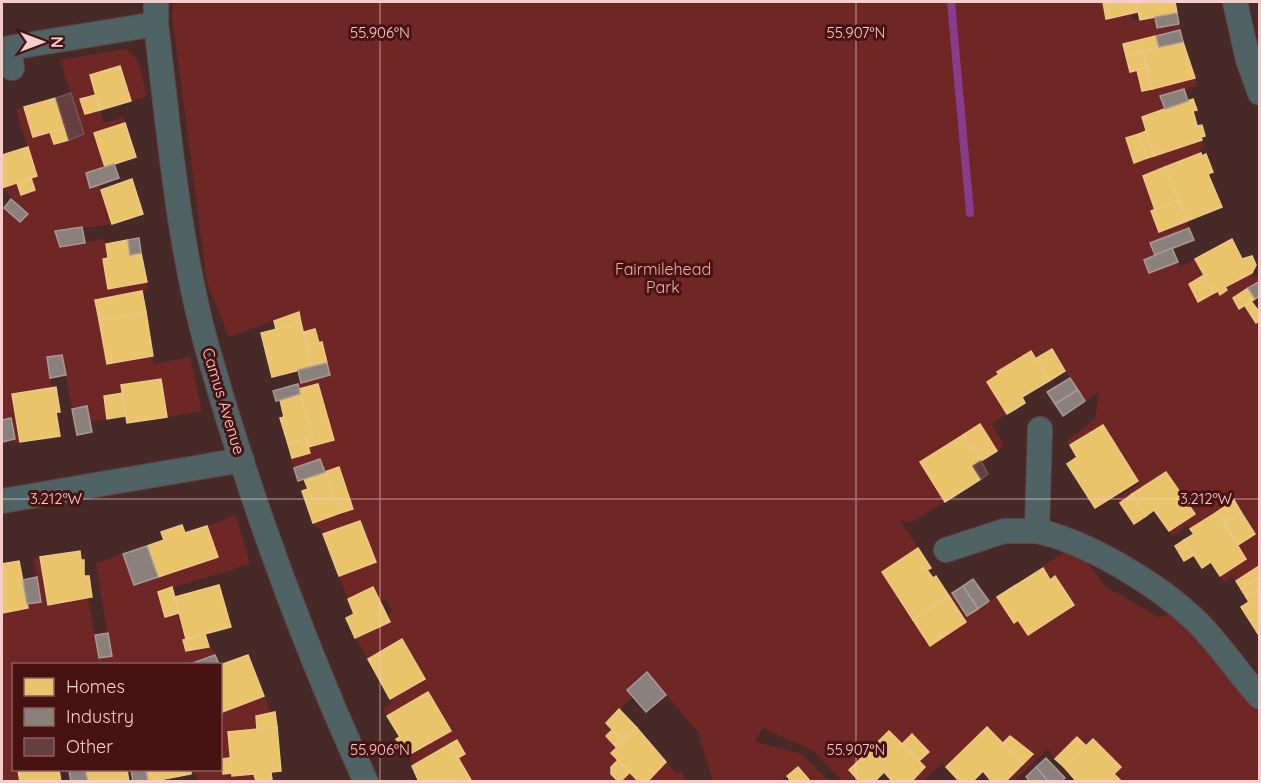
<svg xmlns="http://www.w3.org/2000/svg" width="1261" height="783" viewBox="0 0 1261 783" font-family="Quicksand,sans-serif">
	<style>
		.green { fill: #6f2726 }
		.homes { fill: #e9c46a; stroke: #ecc787; stroke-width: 1.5 }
		.industry { fill: #8a817c; stroke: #aa9894; stroke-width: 1.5 }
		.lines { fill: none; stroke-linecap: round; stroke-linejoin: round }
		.stream { stroke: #893c8d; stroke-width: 8 }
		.building { fill: #653e40; stroke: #715756; stroke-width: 1.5 }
		.street-casing { stroke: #604645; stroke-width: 26 }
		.street { stroke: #4f6264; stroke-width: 24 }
		.ticks { fill: none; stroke: #f3cecb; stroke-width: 1.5; stroke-opacity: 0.45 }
		.labels { text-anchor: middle; stroke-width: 6; stroke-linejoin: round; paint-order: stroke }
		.park-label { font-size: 16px; fill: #edaea8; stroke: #491212 }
		.street-label { font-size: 16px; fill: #f3cecb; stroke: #491212 }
		.ticks-label { font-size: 15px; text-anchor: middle; fill: #f3cecb; stroke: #491212; stroke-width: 6; stroke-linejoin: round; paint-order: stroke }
	</style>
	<rect width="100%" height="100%" fill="#472928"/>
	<g class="green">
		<polygon points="174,2 1103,2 1106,19 1131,14 1132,21 1155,17 1157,28 1179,24 1180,30 1123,44 1130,71 1137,70 1142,91 1195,78 1197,86 1161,96 1165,109 1142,117 1146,131 1127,138 1135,162 1202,140 1204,147 1199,149 1201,153 1143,176 1155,210 1151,212 1159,232 1187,221 1189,228 1150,243 1155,255 1178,262 1180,267 1195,259 1204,275 1189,284 1198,302 1218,291 1220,294 1227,291 1225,287 1252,273 1255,277 1259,274 1259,281 1233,299 1239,309 1245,306 1256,322 1259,322 1259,566 1236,581 1232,576 1224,582 1220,576 1246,559 1238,545 1255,534 1234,501 1190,529 1187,525 1173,537 1169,531 1195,514 1167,472 1120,503 1117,498 1140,483 1103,425 1070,445 1067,441 1095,419 1099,392 1085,401 1051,349 1035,359 1031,352 998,372 999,374 988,382 1007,414 991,424 1005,446 997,451 979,424 920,462 945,502 910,523 900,520 918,548 882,572 930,646 966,622 948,595 952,593 967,616 997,597 1014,623 1018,620 1029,635 1073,604 1055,576 1050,580 1042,567 1064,552 1086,561 1105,586 1159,617 1173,612 1259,714 1259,781 1122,781 1114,774 1120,767 1093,739 1086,746 1055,759 1048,749 1014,781 1005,781 1033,754 1010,736 1003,743 946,767 942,763 922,782 911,781 925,768 919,761 929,752 912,734 902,744 889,731 848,771 859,781 843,782 814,751 763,728 755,742 801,754 829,781 811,781 798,767 781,781 713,781 698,732 647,672 627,690 632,697 606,723 612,730 606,737 617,748 622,779 630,772 639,781 469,781 471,780 458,758 465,753 457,740 412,766 410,754 450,731 428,692 387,716 383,708 392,703 390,699 425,679 402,639 368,659 355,638 389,622 387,615 392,612 386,599 380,602 373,587 348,599 339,576 376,562 360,521 323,534 320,528 316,529 313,523 353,509 339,468 325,472 320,459 294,468 290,458 310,453 308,447 334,440 318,384 299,389 298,384 330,375 322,342 319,343 315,329 304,332 298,312 229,337 207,282 172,15"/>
		<polygon points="125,49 138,59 147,96 131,101 120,66 90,75 96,95 81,99 85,114 100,110 104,123 123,117 125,123 94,133 105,167 86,174 90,187 99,185 112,224 55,232 60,247 105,239 108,289 147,282 148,290 95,300 107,363 153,356 154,364 190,357 202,411 167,417 161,380 104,396 107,419 90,422 72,409 62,355 48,357 52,388 12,395 20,442 15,443 11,418 2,420 2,206 20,222 27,214 2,188 17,183 21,194 31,178 37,176 16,110 24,107 33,137 50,132 54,144 84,135 60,60"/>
		<polygon points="236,516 250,564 158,592 165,616 179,613 186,639 183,641 186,651 212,647 215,655 190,664 14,664 14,770 18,770 20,781 2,781 2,613 28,608 27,604 41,601 34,559 40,557 48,604 88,598 98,658 111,656 96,563 123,554 134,585 217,557 207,526"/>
		<polygon points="264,696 271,713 256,716 257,729 228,732 230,758 221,759 233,776 254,774 255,781 198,781 197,774 191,774 191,770 220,770 221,713"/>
		<polygon points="666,762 677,774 681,771 686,781 647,782"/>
	</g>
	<g class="homes">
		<polygon points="1103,2 1136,2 1138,12 1106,19"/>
		<polygon points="1136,2 1175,2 1177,13 1140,20"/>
		<polygon points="1156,36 1159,47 1126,56 1123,44"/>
		<polygon points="1183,42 1195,78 1152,89 1143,51"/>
		<polygon points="1143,51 1146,68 1130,72 1126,56"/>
		<polygon points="120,66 131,101 100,110 90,75"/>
		<polygon points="1146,68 1152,89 1142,91 1137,70"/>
		<polygon points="96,95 100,110 85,114 80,99"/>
		<polygon points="56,98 65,128 33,137 24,107"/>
		<polygon points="1193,99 1197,110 1193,111 1197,126 1202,125 1205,136 1201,137 1202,140 1154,156 1142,117"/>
		<polygon points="125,123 136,157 105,167 94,133"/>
		<polygon points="65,128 69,140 54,144 50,132"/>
		<polygon points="1146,131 1154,156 1147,158 1139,134"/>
		<polygon points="1139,134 1147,158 1134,163 1126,138"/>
		<polygon points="28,147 37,176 2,188 2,155"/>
		<polygon points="1201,153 1202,156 1206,154 1213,172 1208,174 1222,207 1187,221 1165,167"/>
		<polygon points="1165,167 1179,201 1155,210 1143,176"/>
		<polygon points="31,178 35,190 21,195 17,183"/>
		<polygon points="132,179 143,214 112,224 101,190"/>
		<polygon points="1179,201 1187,221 1159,232 1151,211"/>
		<polygon points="1232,239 1242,259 1252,256 1256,265 1252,273 1225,287 1227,290 1220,295 1218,291 1214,293 1195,259"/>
		<polygon points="128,240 130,255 141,253 147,282 108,289 103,259 108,258 106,244"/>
		<polygon points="1204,275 1214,293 1198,302 1189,284"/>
		<polygon points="1248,288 1255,299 1239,309 1233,298"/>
		<polygon points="142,291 146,312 99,320 95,300"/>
		<polygon points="1251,301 1260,313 1260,320 1256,323 1245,306"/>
		<polygon points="146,312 153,356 107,364 99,320"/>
		<polygon points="299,312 301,323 276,329 274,321"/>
		<polygon points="301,323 312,367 272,377 261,333"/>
		<polygon points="315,329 319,343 307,346 304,332"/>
		<polygon points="322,342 327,363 312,367 307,346"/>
		<polygon points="1052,349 1065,371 1049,381 1035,359"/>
		<polygon points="1031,351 1049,381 1022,397 1025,403 1007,414 987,382 999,374 997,372"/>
		<polygon points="161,379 167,417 127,423 121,385"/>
		<polygon points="318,384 334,440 308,447 306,439 312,437 299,389"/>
		<polygon points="56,387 60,412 56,412 60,436 20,442 12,394"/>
		<polygon points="122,393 126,416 107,419 104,396"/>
		<polygon points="300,394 312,437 288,444 280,418 284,417 280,400"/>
		<polygon points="980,424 997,451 981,461 963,435"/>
		<polygon points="1103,425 1138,481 1095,508 1067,464 1077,457 1070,445"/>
		<polygon points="963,435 981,461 973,466 981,479 945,502 920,462"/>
		<polygon points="306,439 310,453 292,458 288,444"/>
		<polygon points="339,467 353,509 340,513 325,472"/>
		<polygon points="325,472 340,513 313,523 302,491 308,489 304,479"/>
		<polygon points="1166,472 1195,514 1169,531 1154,510 1146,516 1132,494"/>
		<polygon points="1132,494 1146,516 1134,524 1120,503"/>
		<polygon points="1234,500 1241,512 1224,522 1217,512"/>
		<polygon points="1217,512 1246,559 1220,576 1211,562 1202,568 1184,540 1194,534 1190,529"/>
		<polygon points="1241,512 1255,534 1238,545 1224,522"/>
		<polygon points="360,521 376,562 339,576 323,534"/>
		<polygon points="182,525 185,533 207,526 218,557 158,577 147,546 164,540 161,532"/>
		<polygon points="1184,540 1194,555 1184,561 1175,546"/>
		<polygon points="918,548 931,568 927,570 933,578 936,576 949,596 913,620 882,572"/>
		<polygon points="80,551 81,560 84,560 84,576 89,576 92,597 48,605 40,557"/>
		<polygon points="19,561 28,608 2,613 2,564"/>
		<polygon points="1259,566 1260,577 1241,589 1236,581"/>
		<polygon points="1043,568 1050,580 1055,576 1074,605 1028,635 1018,620 1014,623 997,597"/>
		<polygon points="1260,577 1260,589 1246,597 1241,589"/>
		<polygon points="219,585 231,627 186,639 175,597"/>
		<polygon points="172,587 179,613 165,617 158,592"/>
		<polygon points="373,587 390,622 355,638 346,618 354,614 348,599"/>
		<polygon points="1260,589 1260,637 1241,607 1249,602 1246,597"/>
		<polygon points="949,596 966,622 930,646 913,620"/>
		<polygon points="205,634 209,647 186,651 183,640"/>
		<polygon points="402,639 425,679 390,699 368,659"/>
		<polygon points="248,655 264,696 220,713 220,665"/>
		<polygon points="428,692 451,731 410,754 407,749 403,751 396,739 400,737 387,716"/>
		<polygon points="619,709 637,728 623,741 606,723"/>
		<polygon points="275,712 277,727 257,729 256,716"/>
		<polygon points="277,727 281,771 271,772 272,780 256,782 254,774 232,776 228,732"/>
		<polygon points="987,727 1023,764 1005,782 992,782 983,771 972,782 960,782 946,767"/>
		<polygon points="637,728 666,762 647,782 639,782 611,753"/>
		<polygon points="612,730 623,741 617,748 606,736"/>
		<polygon points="889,731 925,767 911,782 893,782 884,772 874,782 860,782 849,770"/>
		<polygon points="912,734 929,752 919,761 902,744"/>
		<polygon points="1010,736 1033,754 1023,764 1003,743"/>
		<polygon points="1077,737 1086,746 1064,767 1055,759"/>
		<polygon points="1093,739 1121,767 1114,774 1122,782 1077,782 1064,767"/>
		<polygon points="457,740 465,754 458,758 450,744"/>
		<polygon points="450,744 471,780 419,782 412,766"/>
		<polygon points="230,758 232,773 223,774 221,759"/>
		<polygon points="618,760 630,772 622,780 616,779 611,774 611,767"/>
		<polygon points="798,767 811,782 792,782 787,776"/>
		<polygon points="18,770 59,770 61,782 20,782"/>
		<polygon points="85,770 127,770 129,782 88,782"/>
		<polygon points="146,770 191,770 191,774 148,782"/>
	</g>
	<g class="industry">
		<polygon points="1177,13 1179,24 1157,28 1155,17"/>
		<polygon points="1180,30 1183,42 1159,47 1156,36"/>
		<polygon points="1184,89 1188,101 1165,109 1160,96"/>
		<polygon points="114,164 119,178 90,188 86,173"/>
		<polygon points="11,199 28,214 20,222 4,208"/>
		<polygon points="82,227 85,243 60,247 55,231"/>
		<polygon points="1189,228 1194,240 1155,255 1150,243"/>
		<polygon points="139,238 141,253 130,255 128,240"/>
		<polygon points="1172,248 1178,262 1149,273 1144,260"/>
		<polygon points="1260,281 1260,296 1255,299 1248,288"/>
		<polygon points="62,355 66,375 50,378 47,357"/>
		<polygon points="327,363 330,375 301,383 298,370"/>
		<polygon points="1070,378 1078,390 1055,404 1047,392"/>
		<polygon points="298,384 300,394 276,401 273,391"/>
		<polygon points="1078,390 1085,401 1063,416 1055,404"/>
		<polygon points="87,406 92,432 77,435 72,409"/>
		<polygon points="11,418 15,439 2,442 2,420"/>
		<polygon points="320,459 325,472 298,481 294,468"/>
		<polygon points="147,546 158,577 134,585 123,554"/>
		<polygon points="37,577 41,602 27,604 23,580"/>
		<polygon points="973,579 989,601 978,609 963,586"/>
		<polygon points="963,586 978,609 967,616 952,593"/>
		<polygon points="108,633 112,656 99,658 95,635"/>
		<polygon points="215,655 219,664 190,664"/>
		<polygon points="647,672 666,695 646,712 627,690"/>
		<polygon points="1046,758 1065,778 1061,782 1049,782 1036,767"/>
		<polygon points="1036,767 1049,782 1031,782 1026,777"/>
		<polygon points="85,770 88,782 71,782 69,771"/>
		<polygon points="131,770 146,770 148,782 133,782"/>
	</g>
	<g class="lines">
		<polyline class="stream" points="951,2 970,213"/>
	</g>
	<g class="building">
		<polygon points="71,93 84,134 69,140 56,98"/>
		<polygon points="981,461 988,474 981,479 973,466"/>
	</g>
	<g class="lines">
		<g class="street-casing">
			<g id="street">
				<path d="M156,2v22c13,107 22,219 51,323 42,149 95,294 159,435"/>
				<polyline points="1235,2 1248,60 1260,93"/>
				<polyline points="12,68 9,48 156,24"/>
				<path d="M1040,429l-3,102c51,11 120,53 158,89 24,23 42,52 65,77"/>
				<polyline points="2,501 242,460"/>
				<polyline points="946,550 1004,531 1037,531"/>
			</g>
		</g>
		<use href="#street" class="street"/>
	</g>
	<path class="ticks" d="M380,2v780M856,2v780M2,499h1258"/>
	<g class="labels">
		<g class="park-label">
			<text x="663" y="275">Fairmilehead<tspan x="663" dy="18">Park</tspan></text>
		</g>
		<g class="street-label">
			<text transform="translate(224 401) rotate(73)" y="6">Camus Avenue</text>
		</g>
	</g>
	<g class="ticks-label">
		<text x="380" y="38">55.906°N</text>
		<text x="856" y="38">55.907°N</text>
		<text x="1206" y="504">3.212°W</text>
		<text x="56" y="504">3.212°W</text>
		<text x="380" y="755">55.906°N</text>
		<text x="856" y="755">55.907°N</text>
	</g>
	<rect width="1261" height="783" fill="none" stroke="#f3cecb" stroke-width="6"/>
	<rect x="12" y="663" width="210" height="108" fill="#491212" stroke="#8d5d5c" stroke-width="1.5"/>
	<rect x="24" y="678" width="30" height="18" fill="#e9c46a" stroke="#8d5d5c" stroke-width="1.5"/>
	<text x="66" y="693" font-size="18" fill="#f3cecb">Homes</text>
	<rect x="24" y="708" width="30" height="18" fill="#8a817c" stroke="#8d5d5c" stroke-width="1.5"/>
	<text x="66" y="723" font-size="18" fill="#f3cecb">Industry</text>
	<rect x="24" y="738" width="30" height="18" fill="#653e40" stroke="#8d5d5c" stroke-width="1.5"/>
	<text x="66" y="753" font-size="18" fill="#f3cecb">Other</text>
	<g transform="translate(42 42) rotate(90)" stroke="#491212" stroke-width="4.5" paint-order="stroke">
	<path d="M0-4.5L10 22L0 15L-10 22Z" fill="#f3cecb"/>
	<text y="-9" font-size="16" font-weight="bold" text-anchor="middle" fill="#f3cecb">N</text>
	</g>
</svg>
